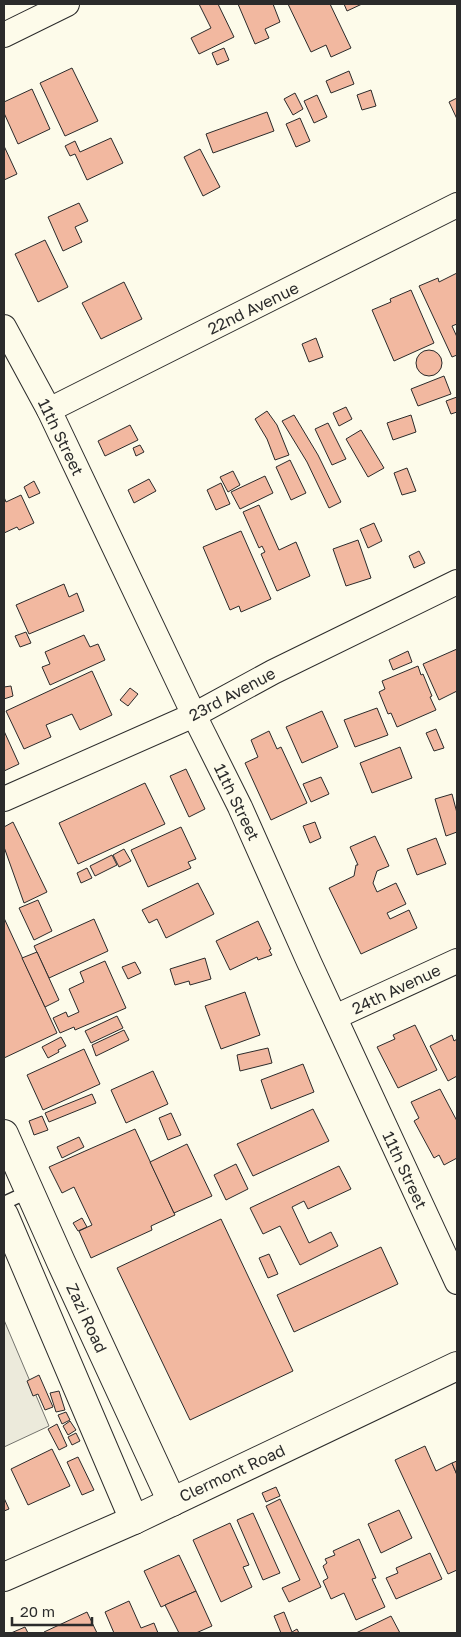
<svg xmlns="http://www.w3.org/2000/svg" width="461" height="1637" viewBox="0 0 461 1637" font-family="'Golos Text',sans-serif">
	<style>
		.parking { fill: #eceadb; stroke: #74746e }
		.building { fill: #f2b8a0; stroke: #2b2b2b }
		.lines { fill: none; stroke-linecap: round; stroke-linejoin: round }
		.lane-casing { stroke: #2b2b2b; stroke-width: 15 }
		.street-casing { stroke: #2b2b2b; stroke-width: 26 }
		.secondary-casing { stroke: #2b2b2b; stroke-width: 30 }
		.lane { stroke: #fdfbea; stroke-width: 12 }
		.street { stroke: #fdfbea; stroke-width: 24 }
		.secondary { stroke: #fdfbea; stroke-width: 28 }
		.labels { text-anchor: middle; stroke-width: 4; stroke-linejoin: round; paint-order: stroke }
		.street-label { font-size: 16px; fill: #2b2b2b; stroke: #fdfbea }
	</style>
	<rect width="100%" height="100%" fill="#fdfbea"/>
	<polygon class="parking" points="4,1320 49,1426 4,1447"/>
	<g class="building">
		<polygon points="199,4 218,4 234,37 199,54 191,38 211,28"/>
		<polygon points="238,4 273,4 280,22 265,29 269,38 255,44"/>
		<polygon points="288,4 330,4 351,48 331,57 326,45 311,52"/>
		<polygon points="344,4 362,4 347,11"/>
		<polygon points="224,48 229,60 217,65 212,53"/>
		<polygon points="72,68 98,121 65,136 40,83"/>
		<polygon points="349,71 354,84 331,93 326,81"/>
		<polygon points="32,89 50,129 18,144 4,113 4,102"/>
		<polygon points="371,90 376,106 362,110 357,95"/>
		<polygon points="295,93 303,109 293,115 284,99"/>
		<polygon points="317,95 327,117 314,123 304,101"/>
		<polygon points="457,98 457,119 449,102"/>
		<polygon points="267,112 274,131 213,153 206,134"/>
		<polygon points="300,118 310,141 296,147 286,124"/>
		<polygon points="111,138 123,163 87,180 75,154 70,156 65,146 75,141 80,152"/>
		<polygon points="4,146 17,174 4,180"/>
		<polygon points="200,149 220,187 203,196 184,157"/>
		<polygon points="79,203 88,221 75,227 82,242 63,251 48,217"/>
		<polygon points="45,240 68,287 38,302 15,254"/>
		<polygon points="457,273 457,324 452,326 457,337 457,355 452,357 419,286 438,278 439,282"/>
		<polygon points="124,282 142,319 101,339 82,303"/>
		<polygon points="411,290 434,343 394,361 372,310 391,302 390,299"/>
		<polygon points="316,338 323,357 309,362 302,344"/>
		<circle cx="429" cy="363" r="13"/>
		<polygon points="444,376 451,394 418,406 411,389"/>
		<polygon points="457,397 457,412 451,414 446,401"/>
		<polygon points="346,407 352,419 339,426 333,413"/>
		<polygon points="267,411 277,425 289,455 275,460 267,439 255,419"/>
		<polygon points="294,415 318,455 341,502 329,508 307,462 282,421"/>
		<polygon points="411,415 416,432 393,440 387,423"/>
		<polygon points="328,423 346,459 332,465 315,429"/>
		<polygon points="130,425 138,440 105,456 98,441"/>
		<polygon points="361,430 384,468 368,477 346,439"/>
		<polygon points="140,445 144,452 136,456 133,448"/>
		<polygon points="290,460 306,493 291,500 276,467"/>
		<polygon points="407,468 416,491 402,495 394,473"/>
		<polygon points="233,471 240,485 228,492 220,477"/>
		<polygon points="265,476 273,493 240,509 231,492"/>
		<polygon points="149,479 156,491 134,503 128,490"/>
		<polygon points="34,481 40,493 29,498 24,487"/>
		<polygon points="221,483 230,504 216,510 207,490"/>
		<polygon points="21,495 34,523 19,530 17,527 4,533 4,497 6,502"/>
		<polygon points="259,505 279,550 296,542 310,576 277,591 261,554 265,552 262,546 259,548 243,512"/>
		<polygon points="374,523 382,541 368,548 360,529"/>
		<polygon points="241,531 271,599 241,612 239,606 230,610 203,547"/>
		<polygon points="358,540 371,578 346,586 333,549"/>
		<polygon points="419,551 425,563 414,568 409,556"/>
		<polygon points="64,584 69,597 77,593 84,611 29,634 16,605"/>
		<polygon points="26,632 31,643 20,647 15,636"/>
		<polygon points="84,635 90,647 98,644 105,660 50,685 42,667 50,664 45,652"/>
		<polygon points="457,649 457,691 439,700 423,664"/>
		<polygon points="408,651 412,662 393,670 389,660"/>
		<polygon points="418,666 421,675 423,674 432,696 430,697 436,710 397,727 391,713 388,714 379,692 385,689 382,681"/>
		<polygon points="92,671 112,715 80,730 72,714 46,725 51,737 24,749 6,711"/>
		<polygon points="11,686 13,696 4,699 4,687"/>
		<polygon points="130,688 138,694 128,706 120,700"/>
		<polygon points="377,708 388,735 355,747 344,720"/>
		<polygon points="322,711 338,747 302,763 286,727"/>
		<polygon points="436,729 444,748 434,751 426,733"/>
		<polygon points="4,731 19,764 4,771"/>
		<polygon points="269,731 277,749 281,747 307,803 271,820 245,763 258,757 251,740"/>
		<polygon points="400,747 412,778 372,793 360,763"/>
		<polygon points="186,769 205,809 189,817 170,776"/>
		<polygon points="321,777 329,794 311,802 303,784"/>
		<polygon points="145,783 165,824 78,864 59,823"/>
		<polygon points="452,794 457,813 457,832 446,836 435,799"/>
		<polygon points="13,822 47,892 24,903 4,847 4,827"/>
		<polygon points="315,822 321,838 310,843 303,826"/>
		<polygon points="181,827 196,859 188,862 191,868 148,887 131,850"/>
		<polygon points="375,836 389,866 377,871 373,883 377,892 396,883 406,904 387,913 390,919 409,910 417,928 361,954 329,888 354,876 356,865 358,865 350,847"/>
		<polygon points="436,838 446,864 417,875 407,849"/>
		<polygon points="124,849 131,861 119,867 113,855"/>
		<polygon points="112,855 117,865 95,876 90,866"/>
		<polygon points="87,868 92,878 81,883 77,873"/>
		<polygon points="198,883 214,914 166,938 157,919 149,923 142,910"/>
		<polygon points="38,900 52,931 34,940 19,908"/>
		<polygon points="4,918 57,1033 4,1058"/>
		<polygon points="94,919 108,951 49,978 34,946"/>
		<polygon points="258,921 271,949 269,950 272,955 258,960 257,957 230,970 216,941"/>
		<polygon points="37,952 59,1000 45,1007 22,958"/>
		<polygon points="205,958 211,979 190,985 189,981 175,985 170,969"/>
		<polygon points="105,961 126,1008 75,1030 74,1027 60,1033 53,1018 66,1012 68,1017 79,1012 69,989 84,982 80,972"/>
		<polygon points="135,962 141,973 128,979 122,967"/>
		<polygon points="245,992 260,1035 221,1049 205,1006"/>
		<polygon points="117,1016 123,1028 91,1043 85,1031"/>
		<polygon points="415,1025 437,1070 398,1088 377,1047 395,1039 393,1035"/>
		<polygon points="124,1030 129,1040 96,1056 92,1045"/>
		<polygon points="452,1035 454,1041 457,1039 457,1076 448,1081 430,1046"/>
		<polygon points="61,1037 66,1046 58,1050 59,1052 48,1058 42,1047"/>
		<polygon points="268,1048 272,1063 240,1071 237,1055"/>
		<polygon points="84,1049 100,1084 43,1110 27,1075"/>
		<polygon points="303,1064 314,1092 271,1109 261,1080"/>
		<polygon points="153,1071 168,1104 126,1123 111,1090"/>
		<polygon points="440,1089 457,1121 457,1158 444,1165 439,1155 434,1158 414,1121 419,1118 411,1102"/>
		<polygon points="92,1094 96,1103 49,1122 45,1113"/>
		<polygon points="313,1109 329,1141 253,1176 237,1144"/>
		<polygon points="171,1113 181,1135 168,1140 159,1118"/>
		<polygon points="42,1116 48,1130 34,1135 29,1121"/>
		<polygon points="135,1129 175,1215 151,1226 152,1230 91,1258 79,1231 92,1225 74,1187 62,1193 49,1167"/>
		<polygon points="79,1137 84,1147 62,1158 57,1147"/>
		<polygon points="187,1144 212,1196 174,1213 150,1162"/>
		<polygon points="236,1164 248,1189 226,1200 214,1175"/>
		<polygon points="339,1166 351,1189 308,1209 304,1201 292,1207 309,1243 331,1232 338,1246 300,1265 280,1226 263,1234 250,1208"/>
		<polygon points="82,1218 87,1227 78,1231 73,1223"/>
		<polygon points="221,1219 293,1371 190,1420 117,1268"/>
		<polygon points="381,1247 398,1284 294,1332 277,1295"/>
		<polygon points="269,1254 278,1274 268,1278 259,1258"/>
		<polygon points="39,1375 53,1407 45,1410 38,1394 33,1396 27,1381"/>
		<polygon points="59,1391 65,1410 56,1412 50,1393"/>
		<polygon points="66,1412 70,1420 62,1424 58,1415"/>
		<polygon points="70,1421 76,1430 68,1435 63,1426"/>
		<polygon points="57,1424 67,1446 59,1450 48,1429"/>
		<polygon points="76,1433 80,1441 72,1445 68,1437"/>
		<polygon points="425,1446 436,1471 452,1463 457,1475 457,1570 448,1574 395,1460"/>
		<polygon points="52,1449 70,1486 28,1505 11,1469"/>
		<polygon points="78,1457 94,1490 82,1495 67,1462"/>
		<polygon points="457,1461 457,1475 452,1463"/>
		<polygon points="276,1487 280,1496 266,1502 262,1493"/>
		<polygon points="4,1498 9,1509 4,1511"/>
		<polygon points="280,1499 321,1587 289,1602 282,1588 300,1580 266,1506"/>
		<polygon points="399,1510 412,1538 381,1553 368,1524"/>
		<polygon points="253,1513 280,1573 263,1580 237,1520"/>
		<polygon points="230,1523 249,1565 243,1567 252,1587 221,1602 193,1540"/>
		<polygon points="359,1539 376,1578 372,1579 385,1607 356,1620 344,1593 331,1599 323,1581 328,1578 323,1566 327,1563 325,1559 335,1555 333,1551"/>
		<polygon points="430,1553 442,1579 396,1599 386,1578 398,1573 396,1568"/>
		<polygon points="179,1555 196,1591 161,1607 144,1571"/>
		<polygon points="196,1591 212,1626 196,1633 179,1633 165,1605"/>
		<polygon points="129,1601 141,1628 154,1623 158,1633 114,1633 105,1612"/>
		<polygon points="87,1612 97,1633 45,1633 44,1632"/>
		<polygon points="284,1612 292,1632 297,1629 299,1633 281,1633 274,1616"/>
		<polygon points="391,1616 400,1633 356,1633"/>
		<polygon points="25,1627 28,1633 11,1633"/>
	</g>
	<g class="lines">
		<g class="lane-casing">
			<polyline id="lane" points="4,1203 30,1191"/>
		</g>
		<g class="street-casing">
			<g id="street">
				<polyline points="4,35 67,4"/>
				<polyline points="4,327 49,410 194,715 240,807 309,962 457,1282"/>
				<polyline points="49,410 457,205"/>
				<polyline points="4,799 194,715 273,672 457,582"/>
				<polyline points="335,1017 457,961"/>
			</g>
		</g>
		<g class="secondary-casing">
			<g id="secondary">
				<polyline points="4,1134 61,1262 172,1502"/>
				<polyline points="4,1215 134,1520"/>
				<polyline points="4,1577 134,1520 457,1366"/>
			</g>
		</g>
		<use href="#lane" class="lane"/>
		<use href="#street" class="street"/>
		<use href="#secondary" class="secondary"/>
	</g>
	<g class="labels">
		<g class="street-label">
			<text transform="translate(253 308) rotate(-26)" y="6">22nd Avenue</text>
			<text transform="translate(61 437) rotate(64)" y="6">11th Street</text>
			<text transform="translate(232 694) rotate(-28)" y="6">23rd Avenue</text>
			<text transform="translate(237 802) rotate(64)" y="6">11th Street</text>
			<text transform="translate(396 989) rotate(-25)" y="6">24th Avenue</text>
			<text transform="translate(405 1170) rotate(65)" y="6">11th Street</text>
			<text transform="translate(87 1318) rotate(65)" y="6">Zazi Road</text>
			<text transform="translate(232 1473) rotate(-25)" y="6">Clermont Road</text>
		</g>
	</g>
	<rect width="461" height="1637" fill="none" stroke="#2b2b2b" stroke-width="10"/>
	<path d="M12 1617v8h80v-8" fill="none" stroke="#2b2b2b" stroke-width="2.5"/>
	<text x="20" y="1617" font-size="15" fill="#2b2b2b" stroke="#fdfbea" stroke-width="4" paint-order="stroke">20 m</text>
</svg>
